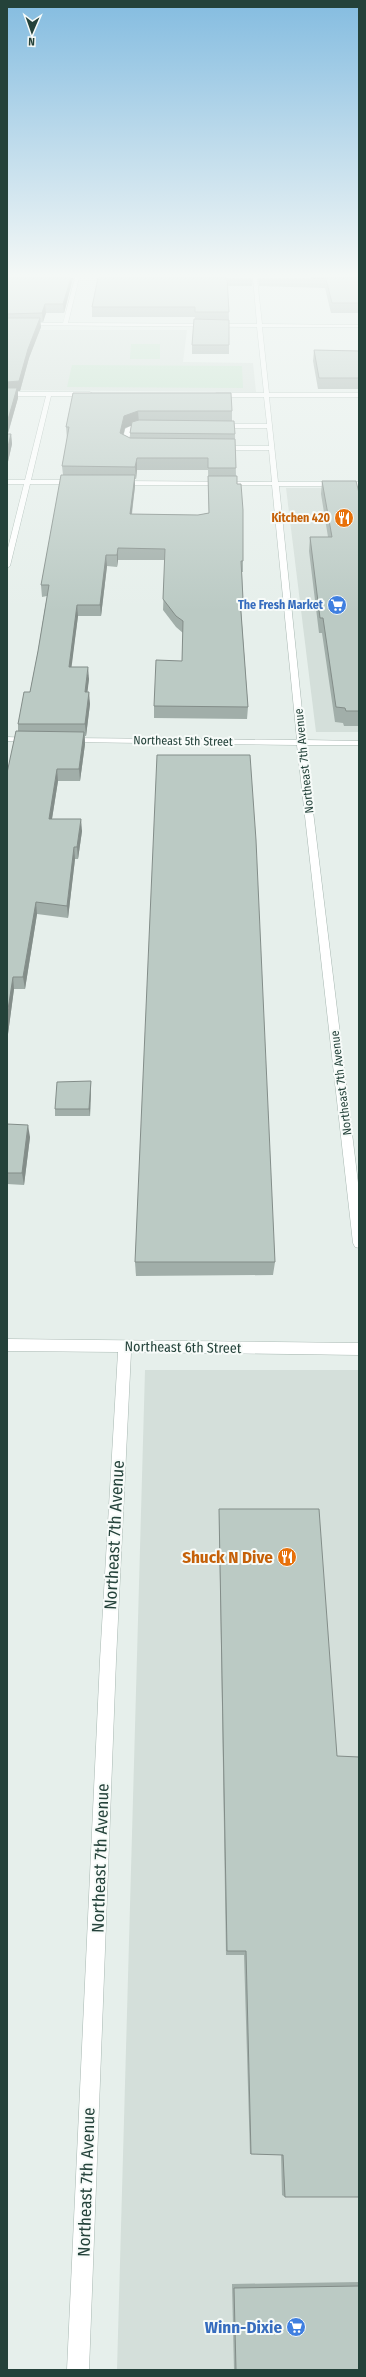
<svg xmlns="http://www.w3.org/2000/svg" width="366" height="2377" viewBox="0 0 366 2377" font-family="'Fira Sans Condensed',sans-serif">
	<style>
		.built { fill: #d4dfda }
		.green { fill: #bfe0c8 }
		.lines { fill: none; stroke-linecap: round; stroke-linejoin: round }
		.minor-casing { stroke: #a8b8b2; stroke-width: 1 }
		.minor { fill: #fff; fill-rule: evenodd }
		.wall { fill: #a1aea9; fill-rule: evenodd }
		.shaded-wall { fill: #838d89 }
		.building { fill: #bbcac4; stroke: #838d89 }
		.labels { text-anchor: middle; stroke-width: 4; stroke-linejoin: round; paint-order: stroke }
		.far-food-label { font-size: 12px; font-weight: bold; fill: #c56008; stroke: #f7fbf9; text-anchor: end }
		.far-shop-label { font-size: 12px; font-weight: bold; fill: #366cbe; stroke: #f7fbf9; text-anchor: end }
		.far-street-label { font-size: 12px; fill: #24423a; stroke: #f7fbf9 }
		.street-label { font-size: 14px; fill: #24423a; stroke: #f7fbf9 }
		.near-street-label { font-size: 17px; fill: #24423a; stroke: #f7fbf9 }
		.near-food-label { font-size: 17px; font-weight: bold; fill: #c56008; stroke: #f7fbf9; text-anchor: end }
		.near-shop-label { font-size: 17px; font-weight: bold; fill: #366cbe; stroke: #f7fbf9; text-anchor: end }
	</style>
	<rect width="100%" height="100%" fill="#e6efeb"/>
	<g class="built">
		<polygon points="7,330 187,330 183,362 253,363 256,392 7,390"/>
		<polygon points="286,488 359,488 359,732 316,732"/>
		<polygon points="145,1370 359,1370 359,2370 117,2370"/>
	</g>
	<g class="green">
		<polygon points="131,344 160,344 160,359 130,359"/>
		<polygon points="72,365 242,366 243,388 67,387"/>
	</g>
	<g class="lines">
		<g class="minor-casing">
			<g id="minor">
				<polygon points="75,278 79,278 68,323 257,324 253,278 257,278 262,324 359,325 359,327 262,327 269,393 359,393 359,397 269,397 278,482 359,482 359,486 279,486 305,740 359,741 359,745 305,745 359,1191 359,1248 355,1247 353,1243 297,745 68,742 64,740 68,738 297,740 272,485 118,485 115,483 118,481 272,482 269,450 219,450 216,448 219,446 269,446 267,428 219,428 216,426 219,424 267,424 264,397 216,397 213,395 216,393 264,393 257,327 7,325 7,323 63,323"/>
				<polygon points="7,392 90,392 93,394 90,396 51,396 31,480 76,480 79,482 76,484 30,484 10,566 7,568 7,552 24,484 7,484 7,480 25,480 46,396 7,396"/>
				<polygon points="132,425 146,424 149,426 131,430 128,444 133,447 130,449 122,445 125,429"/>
				<polygon points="7,737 30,738 34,740 30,742 7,741"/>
				<polygon points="7,1339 359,1343 359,1355 131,1352 116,1660 89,2370 67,2370 100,1660 118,1352 7,1351"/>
			</g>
		</g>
		<use href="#minor" class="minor"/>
	</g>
	<g class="wall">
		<polygon points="7,278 73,278 64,313 46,313 43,322 40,322 41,327 29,358 20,391 18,391 18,398 8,434 11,434 12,444 7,466"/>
		<polygon points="98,278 253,278 252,286 228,286 229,320 229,354 192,354 192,345 195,317 92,317 92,307"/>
		<polygon points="258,278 359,278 359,313 331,313 325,288 259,286"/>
		<polygon points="314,350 359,351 359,389 318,389 313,361"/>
		<path d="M73,393l159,18v10l3,13 1,42 7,85v11h-1l1,27v11h-2l7,97 -1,12 -93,-1v-12l28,-45 1,-28 -7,-6 -13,-17 2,-50h-47l-1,7 -10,-1 -6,50h-23l-7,51 18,12 -2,13 3,12 -4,32h-1v8l-5,37h-22l-6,38 30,12 -4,28h-3l-7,59 -31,-4 -12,75h-11l-6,45h-1v-261l11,-42v-7l12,-32 8,-41 9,-55 -5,1 -1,-12 22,-110 -1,-9 5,-27 -1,-12zM131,425l-1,8v5l-7,-4 2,-6zM137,470h71l1,43 -11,2 -66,-1 3,-28v-7h1z"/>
		<polygon points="322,481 359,493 359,726 344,726 343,723 335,722 322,633 319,633 309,551 310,537 328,537 321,494"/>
		<polygon points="91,1081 91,1088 90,1116 55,1116 55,1109"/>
		<polygon points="7,1124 30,1137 24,1185 7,1184"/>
		<polygon points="135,1262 275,1262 273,1275 136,1276"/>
		<polygon points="219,1509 337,1756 285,2197 282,2195 281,2155 251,2154 250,2154 244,1955 226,1955 219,1520"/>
		<polygon points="359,2282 359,2370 234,2370 232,2284"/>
	</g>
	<g class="shaded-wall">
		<polygon points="71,278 73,278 64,313 63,304"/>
		<polygon points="45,304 46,313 43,322 42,313"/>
		<polygon points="40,318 41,327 29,358 20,391 18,391 18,398 7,436 7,382 28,349"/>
		<polygon points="138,411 139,423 125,428 121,445 120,433 124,416"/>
		<polygon points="11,434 12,444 7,466 7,451"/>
		<polygon points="137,458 137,470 136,479 135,467"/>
		<polygon points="135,475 135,486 130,525 130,514"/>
		<polygon points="118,548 118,560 117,567 117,555"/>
		<polygon points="106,555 107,566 101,616 100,605"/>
		<polygon points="77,605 78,616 70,679 69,667"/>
		<polygon points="88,667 89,679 86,704 85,692"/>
		<polygon points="89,692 90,704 86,736 85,724"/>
		<polygon points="84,732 85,744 80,781 79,769"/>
		<polygon points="57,769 58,781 50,831 49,819"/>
		<polygon points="81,819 82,831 78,859 77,847"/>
		<polygon points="74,847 75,859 68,918 67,906"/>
		<polygon points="36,902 37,914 25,989 23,977"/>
		<polygon points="13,977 14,989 8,1034 7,1028 7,1016"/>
		<polygon points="91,1081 91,1088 90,1116 89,1109"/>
		<polygon points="28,1125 30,1137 24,1185 22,1173"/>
		<polygon points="7,1242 8,1247 7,1256"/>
	</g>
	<g class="building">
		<polygon points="7,278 71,278 63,304 45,304 42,313 7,314"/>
		<polygon points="98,278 227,278 229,312 195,312 195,307 92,307"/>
		<polygon points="311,278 359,278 359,303 332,303 326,279"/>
		<polygon points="7,318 40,318 28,349 19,381 7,382"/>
		<polygon points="194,319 229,320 229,345 192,345"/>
		<polygon points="314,350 359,351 359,378 319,378"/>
		<polygon points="7,388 17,388 7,423"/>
		<polygon points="73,393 231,393 232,411 138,411 124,416 120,433 130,438 235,439 236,468 208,468 208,458 137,458 135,467 62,466 69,427 66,427"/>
		<polygon points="139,420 234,421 235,434 130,433 132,422"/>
		<polygon points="7,434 11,434 7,451"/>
		<polygon points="61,475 135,475 130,514 198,515 209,513 208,476 237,476 237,484 241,484 243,510 243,561 241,561 243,599 240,599 248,707 154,706 156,660 182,661 183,621 176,616 163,599 165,549 118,548 117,555 106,555 100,605 77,605 69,667 88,667 85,692 89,692 85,724 18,724 24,692 30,692 38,651 49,585 41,585"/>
		<polygon points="322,481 356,481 359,493 359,711 346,711 345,708 336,707 323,618 320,618 310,537 332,537"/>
		<polygon points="16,731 84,732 79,769 57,769 49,819 81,819 77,847 74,847 67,906 36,902 23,977 13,977 7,1016 7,773"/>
		<polygon points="157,755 250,755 256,840 275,1262 135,1262"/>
		<polygon points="91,1081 89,1109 55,1109 57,1082"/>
		<polygon points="7,1124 28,1125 22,1173 7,1173"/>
		<polygon points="219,1509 319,1509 337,1756 359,1757 359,2197 285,2197 283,2155 251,2154 246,1951 227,1951"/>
		<polygon points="359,2286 359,2370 236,2370 234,2288"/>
	</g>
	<linearGradient id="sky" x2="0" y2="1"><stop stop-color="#84bce0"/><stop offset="0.45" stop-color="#f4f8f6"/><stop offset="1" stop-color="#f4f8f6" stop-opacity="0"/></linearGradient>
	<rect width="366" height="611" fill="url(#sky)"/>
	<defs>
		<g id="restaurant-disc" transform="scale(1)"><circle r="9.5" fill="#e8710a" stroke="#f7fbf9"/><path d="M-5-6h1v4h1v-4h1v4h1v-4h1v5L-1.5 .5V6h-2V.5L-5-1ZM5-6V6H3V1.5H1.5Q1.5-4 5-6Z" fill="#fff"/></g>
		<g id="supermarket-disc" transform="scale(1)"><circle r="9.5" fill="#3f7fe0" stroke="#f7fbf9"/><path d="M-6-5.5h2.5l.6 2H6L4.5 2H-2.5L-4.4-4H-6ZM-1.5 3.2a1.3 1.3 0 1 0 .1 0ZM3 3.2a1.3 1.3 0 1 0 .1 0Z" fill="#fff"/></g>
	</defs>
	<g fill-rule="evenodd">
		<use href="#restaurant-disc" x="344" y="518"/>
		<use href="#supermarket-disc" x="337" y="605"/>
		<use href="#restaurant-disc" x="287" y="1557"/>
		<use href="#supermarket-disc" x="296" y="2327"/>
	</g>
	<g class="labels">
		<g class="far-food-label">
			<text x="330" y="522">Kitchen 420</text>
		</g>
		<g class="far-shop-label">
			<text x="323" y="609">The Fresh Market</text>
		</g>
		<g class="far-street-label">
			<text transform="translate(183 741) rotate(1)" y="4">Northeast 5th Street</text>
			<text transform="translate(304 761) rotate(-96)" y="4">Northeast 7th Avenue</text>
			<text transform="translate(341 1083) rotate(-97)" y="4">Northeast 7th Avenue</text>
		</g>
		<g class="street-label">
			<text transform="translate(183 1347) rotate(1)" y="5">Northeast 6th Street</text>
		</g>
		<g class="near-street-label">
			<text transform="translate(114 1535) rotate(-87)" y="6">Northeast 7th Avenue</text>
			<text transform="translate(100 1858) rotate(-88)" y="6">Northeast 7th Avenue</text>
			<text transform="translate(86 2182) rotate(-88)" y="6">Northeast 7th Avenue</text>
		</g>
		<g class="near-food-label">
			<text x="273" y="1563">Shuck N Dive</text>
		</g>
		<g class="near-shop-label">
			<text x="282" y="2333">Winn-Dixie</text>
		</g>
	</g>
	<rect width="366" height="2377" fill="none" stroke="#24423a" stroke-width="16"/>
	<g transform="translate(32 32) rotate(182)" stroke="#f7fbf9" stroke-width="3" paint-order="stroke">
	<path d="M0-3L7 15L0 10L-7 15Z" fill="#24423a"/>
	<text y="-6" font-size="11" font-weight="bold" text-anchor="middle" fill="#24423a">N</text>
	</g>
</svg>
